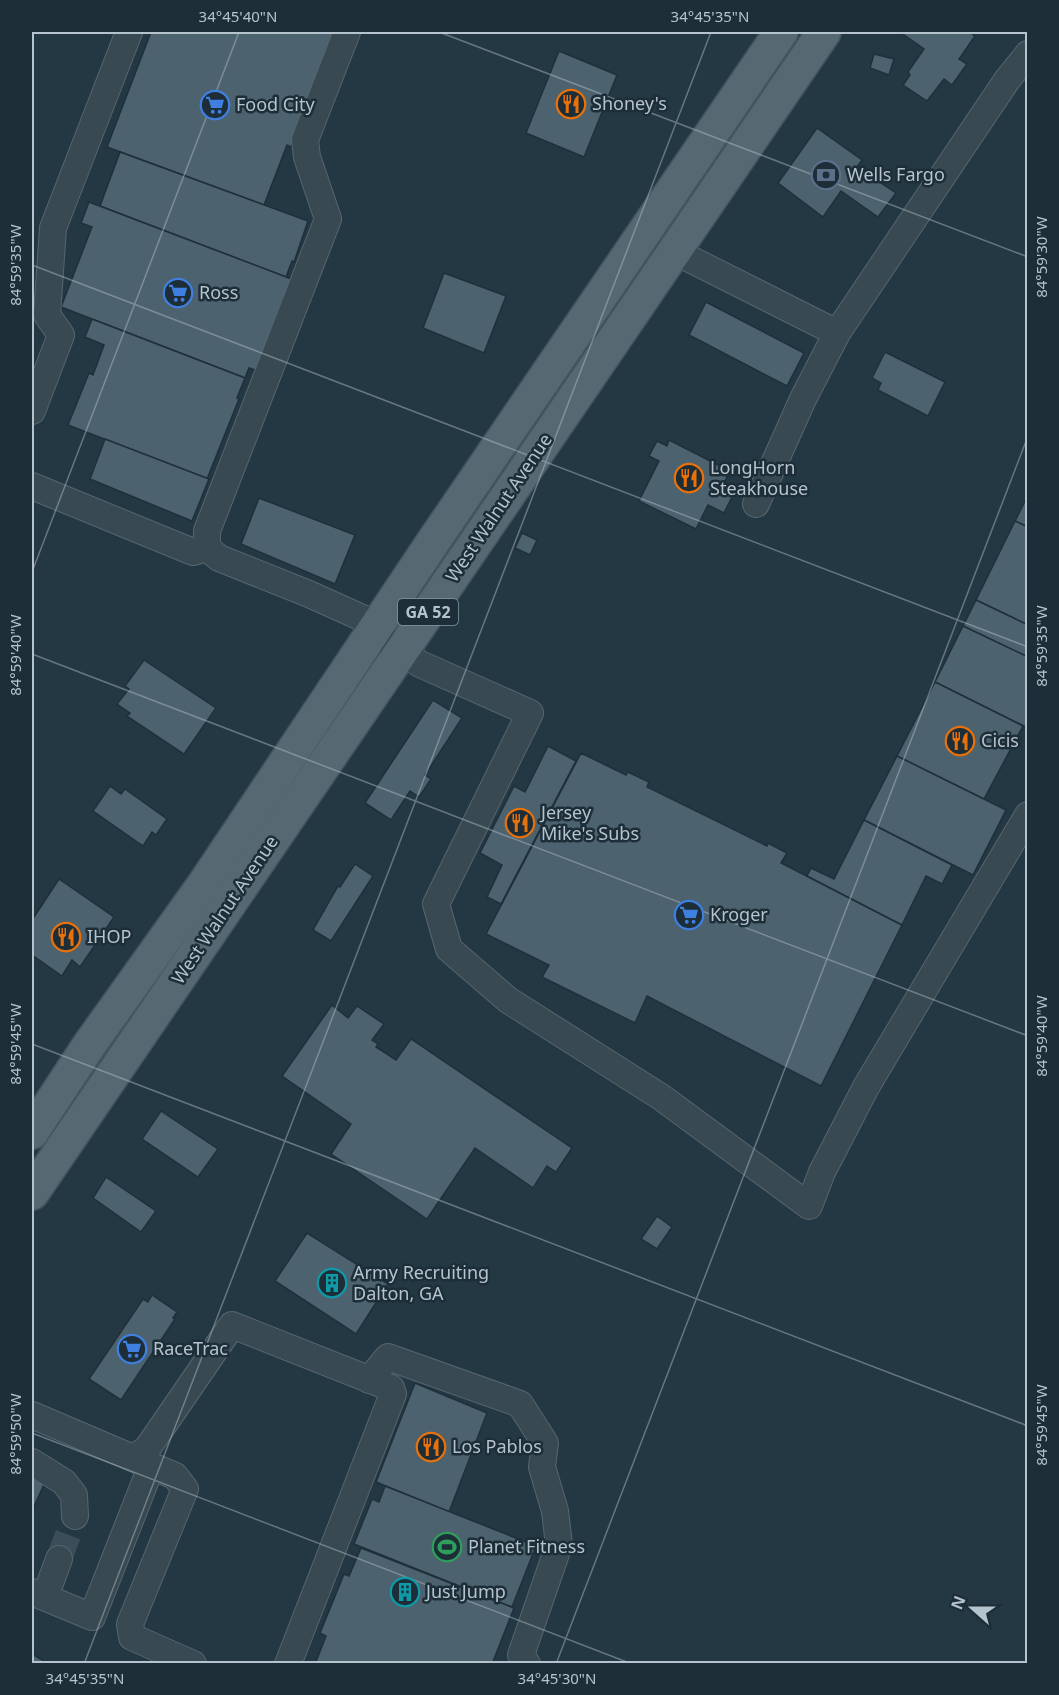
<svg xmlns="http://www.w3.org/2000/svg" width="1059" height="1695" viewBox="0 0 1059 1695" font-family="'Noto Sans',sans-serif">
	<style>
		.building { fill: #4c626e; stroke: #1f303a; stroke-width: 1.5 }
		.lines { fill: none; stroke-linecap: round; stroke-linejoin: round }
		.minor-tunnel { stroke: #3a4d58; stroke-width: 26; stroke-dasharray: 26 13; stroke-linecap: butt }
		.minor-casing { stroke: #566670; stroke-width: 28 }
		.major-casing { stroke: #45555f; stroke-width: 36 }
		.minor { stroke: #384952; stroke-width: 26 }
		.major { stroke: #566872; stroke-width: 33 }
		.ticks { fill: none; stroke: #b5c3cc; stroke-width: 1.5; stroke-opacity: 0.45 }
		.labels { text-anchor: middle; stroke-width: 5; stroke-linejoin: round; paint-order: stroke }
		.shield { fill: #1d2e38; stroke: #8796a0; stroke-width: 1.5 }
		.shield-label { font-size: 16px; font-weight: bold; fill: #b5c3cc }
		.poi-label { font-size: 18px; fill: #b5c3cc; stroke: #1d2e38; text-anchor: start }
		.street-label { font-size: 18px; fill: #b5c3cc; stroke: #1d2e38 }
		.neatline { fill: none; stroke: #b5c3cc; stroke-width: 2 }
		.ticks-label { font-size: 15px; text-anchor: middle; fill: #b5c3cc }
	</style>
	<rect width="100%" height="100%" fill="#243843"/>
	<g class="building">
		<polygon points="151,32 338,32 291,147 287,145 264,205 107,147"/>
		<polygon points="900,32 969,32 975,36 959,59 967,64 952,85 944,79 927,101 903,85 910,75 908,72 924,49"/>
		<polygon points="559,51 617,75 584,157 526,133"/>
		<polygon points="874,54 894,59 889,75 870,68"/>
		<polygon points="817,128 862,160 857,167 896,193 878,217 841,191 823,217 778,183"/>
		<polygon points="120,152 308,221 294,262 292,261 286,277 100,206"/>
		<polygon points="89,202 294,280 258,371 249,368 245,378 61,307 92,227 81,223"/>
		<polygon points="444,273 506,296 484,353 423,328"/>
		<polygon points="706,302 804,353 787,386 689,335"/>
		<polygon points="92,319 245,378 237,398 239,399 207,479 68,425 89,373 93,375 104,345 85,337"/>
		<polygon points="885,352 945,382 928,416 878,390 881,383 872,378"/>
		<polygon points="105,439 209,479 192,521 90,479"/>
		<polygon points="669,440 730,471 723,485 735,491 724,513 708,505 696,529 639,501 659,461 649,456 657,441 667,446"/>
		<polygon points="1028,495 1028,527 1015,521"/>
		<polygon points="259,498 355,535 335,584 241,544"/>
		<polygon points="1015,521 1028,527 1028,625 976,600"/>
		<polygon points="522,533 537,540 530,555 515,548"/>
		<polygon points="976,600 1028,625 1028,657 963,626"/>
		<polygon points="963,626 1028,657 1028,728 935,682"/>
		<polygon points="144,660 216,708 184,754 127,716 130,713 117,704 129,689 125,686"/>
		<polygon points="935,682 1023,726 984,799 897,756"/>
		<polygon points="433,700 462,718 425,775 431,779 419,797 410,791 391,820 365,803"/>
		<polygon points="548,746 576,761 501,904 487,897 502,865 480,853 514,786 525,792"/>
		<polygon points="581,753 626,775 628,772 649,782 647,787 767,846 768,843 787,853 781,863 902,925 821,1086 647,996 635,1023 542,977 549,965 486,934"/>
		<polygon points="897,756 1006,810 973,875 864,820"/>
		<polygon points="110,786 121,794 125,789 167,819 156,835 152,832 143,846 93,811"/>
		<polygon points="864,820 952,865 942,884 926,876 902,925 807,876 811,868 834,879"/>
		<polygon points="355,864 373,876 331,941 313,930 338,886 340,887"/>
		<polygon points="59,879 114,917 80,967 72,960 62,976 32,955 32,920"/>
		<polygon points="332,1005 348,1018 357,1006 384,1024 372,1040 378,1044 376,1047 396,1060 411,1039 572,1148 556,1172 547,1166 533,1188 475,1148 427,1219 331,1154 351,1124 282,1076"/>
		<polygon points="161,1111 218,1149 198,1177 142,1139"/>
		<polygon points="106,1177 156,1211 141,1232 93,1198"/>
		<polygon points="657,1216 672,1227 657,1249 641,1239"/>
		<polygon points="307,1233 388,1284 356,1334 275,1281"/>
		<polygon points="152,1295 177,1312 173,1318 175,1319 121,1400 89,1379 143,1299 148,1302"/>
		<polygon points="415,1383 487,1413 449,1512 376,1482"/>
		<polygon points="32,1473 46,1480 32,1511"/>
		<polygon points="385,1486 536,1546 512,1607 354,1544 372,1499 379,1502"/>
		<polygon points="361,1548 514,1608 492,1664 315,1664 326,1636 320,1633 344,1574 349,1576"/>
		<polygon points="32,1654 49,1664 32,1664"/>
	</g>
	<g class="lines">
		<polyline class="minor-tunnel" points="59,1559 75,1516"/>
		<g class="minor-casing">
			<g id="minor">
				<polyline points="347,32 305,140 307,157 328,219 207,531 207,548 219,558 309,594 369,621 379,623"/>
				<polyline points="674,251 837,333 803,399 756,504"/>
				<polyline points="837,333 1007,80 1028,54"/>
				<polyline points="32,411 61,335 47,315 53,228 129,32"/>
				<polyline points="32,486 193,552 200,550 207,543"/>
				<polyline points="373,631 420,664 530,713 436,904 449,949 508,1000 661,1097 809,1206 822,1172 866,1087 1028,815"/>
				<polyline points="369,1380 388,1357 520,1404 545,1443 542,1467 555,1511 559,1545 521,1655 527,1664"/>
				<polyline points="32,1415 175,1476 185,1489 130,1624 132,1637 193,1664"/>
				<polyline points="133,1458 147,1449 232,1325 391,1388 393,1394 288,1664"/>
				<polyline points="32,1462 64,1482 74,1495 75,1516"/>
				<polyline points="32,1592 92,1617 151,1467"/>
				<polyline points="45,1597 59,1559"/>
			</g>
		</g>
		<g class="major-casing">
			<g id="major">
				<polyline points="32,1132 90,1044 205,883 435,539 781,32"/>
				<polyline points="32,1193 824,32"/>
			</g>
		</g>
		<use href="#minor" class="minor"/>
		<use href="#major" class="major"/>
	</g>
	<path class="ticks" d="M439,32l589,225M32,265l996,382M32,572l207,-540M32,654l996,382M32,1044l996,382M32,1433l600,231M84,1664l627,-1632M556,1664l472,-1228"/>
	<defs>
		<g id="restaurant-ring" transform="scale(1.5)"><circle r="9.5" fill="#1d2e38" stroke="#e8710a" stroke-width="1.5"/><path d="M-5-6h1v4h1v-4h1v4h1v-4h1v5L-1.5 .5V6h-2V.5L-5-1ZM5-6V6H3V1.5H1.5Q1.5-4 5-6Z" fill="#e8710a"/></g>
		<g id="supermarket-ring" transform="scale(1.5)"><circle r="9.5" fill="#1d2e38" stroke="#3f7fe0" stroke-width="1.5"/><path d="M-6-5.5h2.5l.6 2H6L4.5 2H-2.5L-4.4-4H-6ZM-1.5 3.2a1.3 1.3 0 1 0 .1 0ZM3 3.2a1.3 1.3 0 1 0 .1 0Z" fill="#3f7fe0"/></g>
		<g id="bank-ring" transform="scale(1.5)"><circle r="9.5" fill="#1d2e38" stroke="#5c6f8a" stroke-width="1.5"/><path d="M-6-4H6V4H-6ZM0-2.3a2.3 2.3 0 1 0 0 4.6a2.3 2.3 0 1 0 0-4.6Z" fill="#5c6f8a"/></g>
		<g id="building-ring" transform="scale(1.5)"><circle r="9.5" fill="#1d2e38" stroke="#0f9aa8" stroke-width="1.5"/><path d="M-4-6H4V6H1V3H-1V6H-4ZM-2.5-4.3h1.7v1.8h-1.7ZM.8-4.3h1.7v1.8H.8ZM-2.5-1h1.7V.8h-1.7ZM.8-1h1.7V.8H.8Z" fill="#0f9aa8"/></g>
		<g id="stadium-ring" transform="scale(1.5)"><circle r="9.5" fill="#1d2e38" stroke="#2e9e5b" stroke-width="1.5"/><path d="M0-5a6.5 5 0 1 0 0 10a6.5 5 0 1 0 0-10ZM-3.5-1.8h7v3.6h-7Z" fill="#2e9e5b"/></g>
	</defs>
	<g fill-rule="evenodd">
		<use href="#restaurant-ring" x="571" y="104"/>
		<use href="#supermarket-ring" x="215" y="105"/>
		<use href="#bank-ring" x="826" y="175"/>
		<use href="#supermarket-ring" x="178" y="293"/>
		<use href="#restaurant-ring" x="689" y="478"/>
		<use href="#restaurant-ring" x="960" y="741"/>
		<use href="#restaurant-ring" x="520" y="823"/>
		<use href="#supermarket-ring" x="689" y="915"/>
		<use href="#restaurant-ring" x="66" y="937"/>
		<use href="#building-ring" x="332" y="1283"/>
		<use href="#supermarket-ring" x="132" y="1349"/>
		<use href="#restaurant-ring" x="431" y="1447"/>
		<use href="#stadium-ring" x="447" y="1547"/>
		<use href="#building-ring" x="405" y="1592"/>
	</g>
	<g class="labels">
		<rect class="shield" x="398" y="599" width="60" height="26" rx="4.5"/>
		<g class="shield-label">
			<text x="428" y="618">GA 52</text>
		</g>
		<g class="poi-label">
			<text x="592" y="110">Shoney's</text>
			<text x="236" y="111">Food City</text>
			<text x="847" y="181">Wells Fargo</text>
			<text x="199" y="299">Ross</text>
			<text x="710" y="474">LongHorn<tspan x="710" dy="21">Steakhouse</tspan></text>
			<text x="981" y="747">Cicis</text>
			<text x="541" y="819">Jersey<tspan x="541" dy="21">Mike's Subs</tspan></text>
			<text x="710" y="921">Kroger</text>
			<text x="87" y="943">IHOP</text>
			<text x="353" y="1279">Army Recruiting<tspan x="353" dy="21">Dalton, GA</tspan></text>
			<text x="153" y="1355">RaceTrac</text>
			<text x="452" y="1453">Los Pablos</text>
			<text x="468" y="1553">Planet Fitness</text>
			<text x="426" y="1598">Just Jump</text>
		</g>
		<g class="street-label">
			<text transform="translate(499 508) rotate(-56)" y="6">West Walnut Avenue</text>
			<text transform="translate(225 910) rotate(-56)" y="6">West Walnut Avenue</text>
		</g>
	</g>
	<rect width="1059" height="1695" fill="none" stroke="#1d2e38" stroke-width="66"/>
	<g transform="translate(972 1608) rotate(291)" stroke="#1d2e38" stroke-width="4.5" paint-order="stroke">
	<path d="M0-4.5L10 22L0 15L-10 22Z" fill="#b5c3cc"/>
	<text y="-9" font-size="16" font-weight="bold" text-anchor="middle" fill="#b5c3cc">N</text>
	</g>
	<rect x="33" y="33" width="993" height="1629" class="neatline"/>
	<g class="ticks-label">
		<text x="238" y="22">34°45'40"N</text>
		<text x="710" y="22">34°45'35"N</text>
		<text transform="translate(1042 257) rotate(-90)" y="5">84°59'30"W</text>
		<text transform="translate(16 265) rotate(-90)" y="5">84°59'35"W</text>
		<text transform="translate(1042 646) rotate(-90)" y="5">84°59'35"W</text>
		<text transform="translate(16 655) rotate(-90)" y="5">84°59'40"W</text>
		<text transform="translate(1042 1036) rotate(-90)" y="5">84°59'40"W</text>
		<text transform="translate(16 1044) rotate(-90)" y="5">84°59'45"W</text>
		<text transform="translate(1042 1425) rotate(-90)" y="5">84°59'45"W</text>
		<text transform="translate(16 1434) rotate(-90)" y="5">84°59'50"W</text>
		<text x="85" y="1684">34°45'35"N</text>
		<text x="557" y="1684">34°45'30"N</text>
	</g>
</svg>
